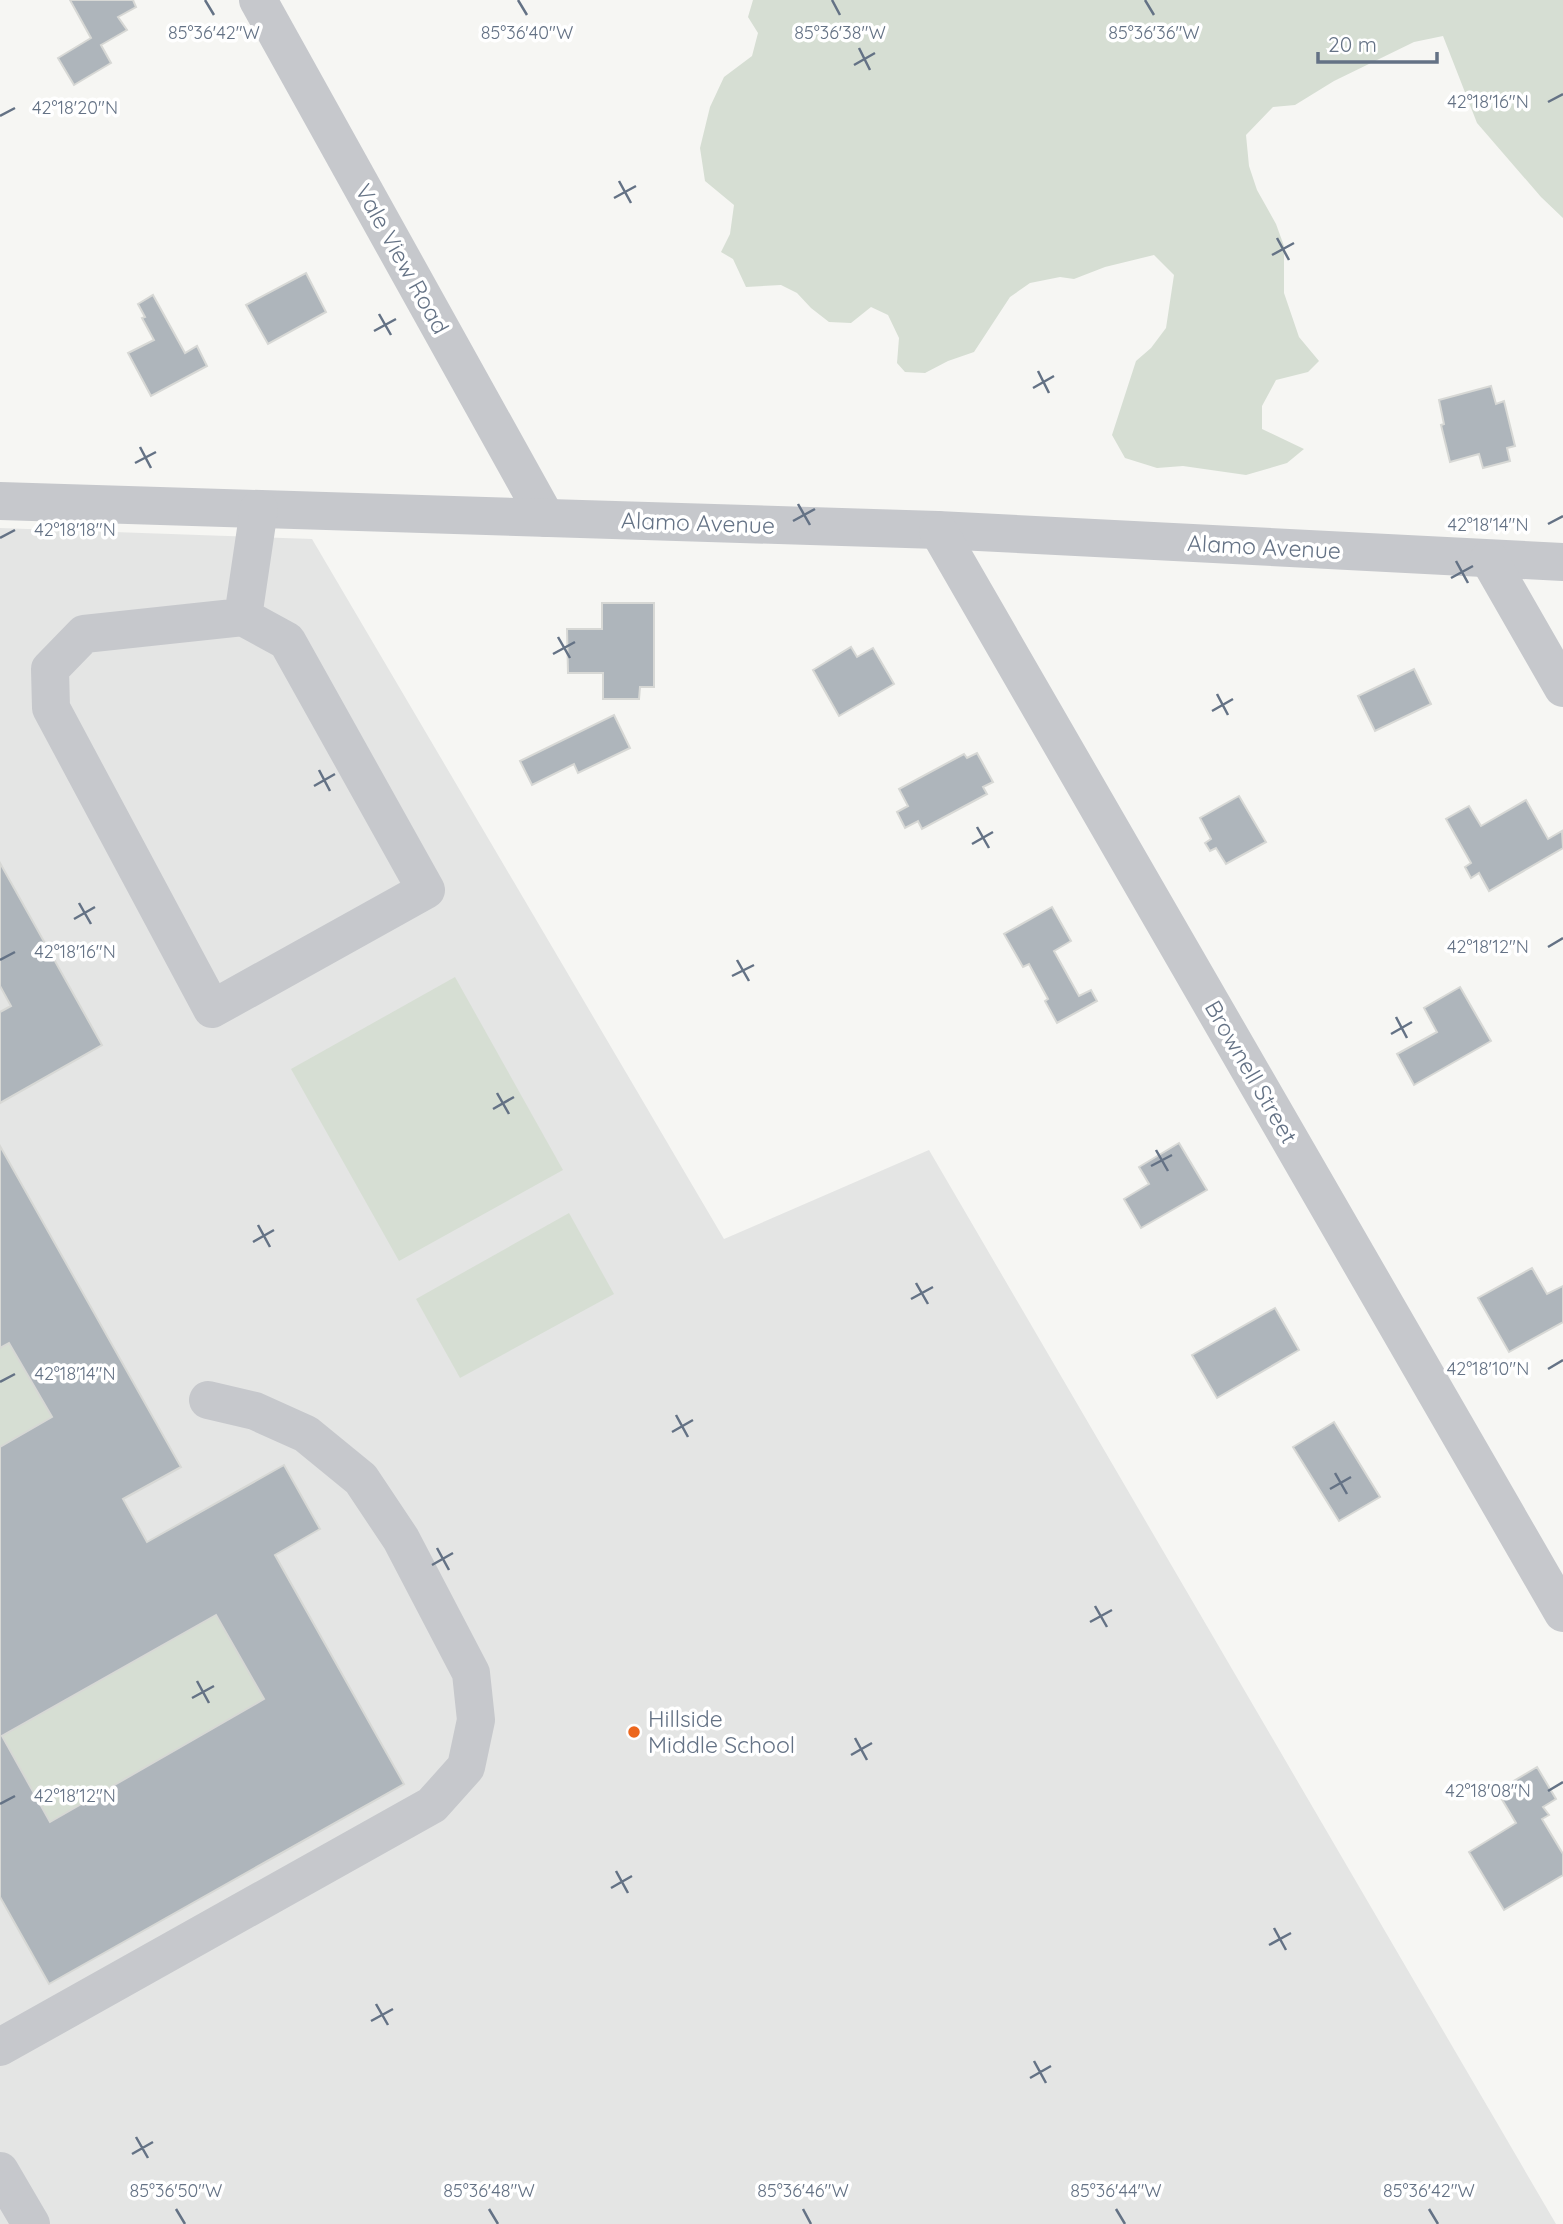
<svg xmlns="http://www.w3.org/2000/svg" width="1563" height="2224" viewBox="0 0 1563 2224" font-family="Quicksand,sans-serif">
	<style>
		.built { fill: #e4e5e4 }
		.green { fill: #d6ded3 }
		.building { fill: #aeb5bb; stroke: #d7d8d5; stroke-width: 2; fill-rule: evenodd }
		.lines { fill: none; stroke-linecap: round; stroke-linejoin: round }
		.minor { stroke: #c6c8cc; stroke-width: 38 }
		.ticks { fill: none; stroke: #647285; stroke-width: 2.5 }
		.poi-dot { fill: #ec661d; stroke: #fff; stroke-width: 2.5 }
		.labels { text-anchor: middle; stroke-width: 7; stroke-linejoin: round; paint-order: stroke }
		.street-label { font-size: 23px; fill: #647285; stroke: #fff }
		.poi-label { font-size: 23px; fill: #647285; stroke: #fff; text-anchor: start }
		.ticks-label { font-size: 18px; text-anchor: middle; fill: #647285; stroke: #fff; stroke-width: 7; stroke-linejoin: round; paint-order: stroke }
	</style>
	<rect width="100%" height="100%" fill="#f6f6f3"/>
	<polygon class="built" points="0,528 312,539 724,1239 929,1150 1556,2224 0,2224"/>
	<g class="green">
		<polygon points="753,0 1563,0 1563,218 1541,197 1477,123 1443,36 1414,42 1334,81 1295,105 1273,107 1246,135 1249,166 1257,190 1276,224 1284,246 1284,293 1299,337 1319,361 1308,372 1276,380 1262,406 1262,429 1304,449 1287,463 1246,475 1183,466 1157,468 1125,458 1112,435 1136,361 1151,348 1166,328 1174,275 1154,255 1105,267 1074,279 1060,277 1030,283 1010,297 974,352 948,361 925,373 905,372 897,363 899,338 888,315 871,307 851,323 829,322 811,308 797,293 781,285 746,287 733,259 721,252 730,234 734,205 705,181 700,148 710,107 724,77 752,56 758,33 748,17"/>
		<polygon points="455,977 563,1170 399,1261 291,1069"/>
		<polygon points="569,1213 614,1294 460,1378 416,1299"/>
		<polygon points="9,1343 52,1417 0,1447 0,1348"/>
		<polygon points="216,1615 264,1699 50,1822 2,1736"/>
	</g>
	<g class="building">
		<polygon points="70,0 133,0 136,7 118,17 127,30 101,45 111,63 74,85 58,58 91,38"/>
		<polygon points="306,273 326,312 268,344 246,305"/>
		<polygon points="153,295 185,353 197,346 207,366 151,396 128,353 154,340 142,318 145,317 138,304"/>
		<polygon points="1491,386 1496,404 1504,401 1515,446 1507,448 1510,461 1483,468 1479,454 1450,462 1441,425 1444,424 1439,400"/>
		<polygon points="602,603 654,603 654,687 640,687 639,699 603,699 603,673 568,673 567,629 602,629"/>
		<polygon points="851,647 857,657 873,648 894,684 839,716 813,670"/>
		<polygon points="1414,669 1431,704 1375,731 1358,696"/>
		<polygon points="614,715 630,748 578,773 574,764 532,785 520,761"/>
		<polygon points="977,753 993,782 983,787 987,794 922,829 918,821 905,828 897,812 908,806 899,789 964,754 967,758"/>
		<polygon points="1239,796 1266,842 1226,864 1216,848 1210,851 1205,843 1211,839 1200,818"/>
		<polygon points="1526,800 1548,839 1562,831 1563,848 1489,891 1479,873 1471,878 1465,867 1471,863 1446,819 1469,806 1481,826"/>
		<polygon points="0,863 102,1045 0,1103 0,1012 11,1006 0,986"/>
		<polygon points="1052,907 1071,941 1054,951 1079,996 1091,990 1097,1001 1057,1023 1045,1001 1048,999 1029,964 1023,967 1004,934"/>
		<polygon points="1460,987 1491,1041 1414,1085 1397,1054 1437,1032 1424,1008"/>
		<polygon points="1179,1143 1207,1190 1141,1228 1124,1199 1149,1184 1139,1167"/>
		<path d="M0,1146l181,321 -58,32 24,43 137,-77 36,64 -45,26 129,229 -355,200 -49,-87v-450l52,-30 -43,-74 -9,5zM216,1615l48,84 -214,123 -48,-86z"/>
		<polygon points="1532,1268 1547,1294 1563,1286 1563,1322 1509,1352 1478,1298"/>
		<polygon points="1275,1308 1299,1350 1217,1398 1192,1355"/>
		<polygon points="1334,1422 1380,1497 1339,1521 1293,1447"/>
		<polygon points="1537,1767 1556,1799 1543,1807 1549,1815 1542,1819 1563,1854 1563,1875 1504,1910 1469,1852 1516,1823 1497,1791"/>
	</g>
	<g class="lines">
		<g class="minor">
			<polyline points="258,0 546,518"/>
			<polyline points="0,501 938,530 1563,562"/>
			<polyline points="938,530 1563,1613"/>
			<polyline points="1489,559 1563,688"/>
			<polyline points="243,617 84,634 50,669 51,708 212,1009 426,890 287,641 243,617 259,509"/>
			<polyline points="0,2047 432,1805 466,1767 476,1720 471,1673 401,1539 361,1479 306,1434 255,1411 208,1400"/>
			<polyline points="0,2171 31,2224"/>
		</g>
	</g>
	<path class="ticks" d="M205,0l9,15M518,0l9,15M832,0l8,15M1145,0l9,15M859,48l11,22M854,65l21,-12M1548,102l15,-8M0,116l15,-8M619,181l12,22M614,198l22,-12M1277,238l12,22M1272,255l22,-12M379,314l12,21M374,331l22,-12M1038,371l11,22M1033,388l21,-12M140,447l11,21M135,463l21,-11M798,504l12,21M793,521l22,-12M1548,524l15,-8M0,538l15,-8M1456,561l12,22M1451,578l22,-12M558,637l12,21M553,654l22,-12M1217,694l11,21M1212,711l21,-12M319,770l11,21M314,786l21,-12M977,827l12,21M972,844l21,-12M79,903l12,21M74,919l21,-12M1548,947l15,-9M0,960l15,-8M737,960l12,21M732,976l22,-11M1396,1017l11,21M1391,1034l21,-12M497,1093l12,21M493,1109l21,-12M1156,1150l12,21M1151,1166l21,-11M258,1225l12,22M253,1242l21,-12M916,1283l12,21M911,1299l22,-12M1548,1369l15,-9M0,1382l15,-8M676,1415l12,22M672,1432l21,-12M1335,1473l12,21M1330,1489l21,-12M437,1548l12,22M432,1565l21,-12M1095,1606l12,21M1090,1622l22,-12M197,1681l12,22M192,1698l22,-12M855,1738l12,22M851,1755l21,-12M1548,1791l15,-9M0,1804l15,-8M616,1871l12,22M611,1888l21,-12M1274,1928l12,22M1269,1945l22,-12M376,2004l12,21M371,2021l22,-12M1034,2061l12,22M1030,2078l21,-12M136,2137l12,21M132,2154l21,-12M176,2209l9,15M489,2209l9,15M803,2209l8,15M1116,2209l9,15M1429,2209l9,15"/>
	<circle class="poi-dot" cx="634" cy="1732" r="7"/>
	<g class="labels">
		<g class="street-label">
			<text transform="translate(402 259) rotate(61)" y="8">Vale View Road</text>
			<text transform="translate(698 523) rotate(2)" y="8">Alamo Avenue</text>
			<text transform="translate(1264 547) rotate(3)" y="8">Alamo Avenue</text>
			<text transform="translate(1251 1072) rotate(60)" y="8">Brownell Street</text>
		</g>
		<g class="poi-label">
			<text x="648" y="1727">Hillside<tspan x="648" dy="26">Middle School</tspan></text>
		</g>
	</g>
	<g class="ticks-label">
		<text x="214" y="39">85°36'42"W</text>
		<text x="527" y="39">85°36'40"W</text>
		<text x="840" y="39">85°36'38"W</text>
		<text x="1154" y="39">85°36'36"W</text>
		<text x="1488" y="108">42°18'16"N</text>
		<text x="75" y="114">42°18'20"N</text>
		<text x="1488" y="531">42°18'14"N</text>
		<text x="75" y="536">42°18'18"N</text>
		<text x="1488" y="953">42°18'12"N</text>
		<text x="75" y="958">42°18'16"N</text>
		<text x="1488" y="1375">42°18'10"N</text>
		<text x="75" y="1380">42°18'14"N</text>
		<text x="1488" y="1797">42°18'08"N</text>
		<text x="75" y="1802">42°18'12"N</text>
		<text x="176" y="2197">85°36'50"W</text>
		<text x="489" y="2197">85°36'48"W</text>
		<text x="803" y="2197">85°36'46"W</text>
		<text x="1116" y="2197">85°36'44"W</text>
		<text x="1429" y="2197">85°36'42"W</text>
	</g>
	<path d="M1318 52v10h119v-10" fill="none" stroke="#647285" stroke-width="3.5"/>
	<text x="1328" y="52" font-size="21" fill="#647285" stroke="#ffffff" stroke-width="5" paint-order="stroke">20 m</text>
</svg>
